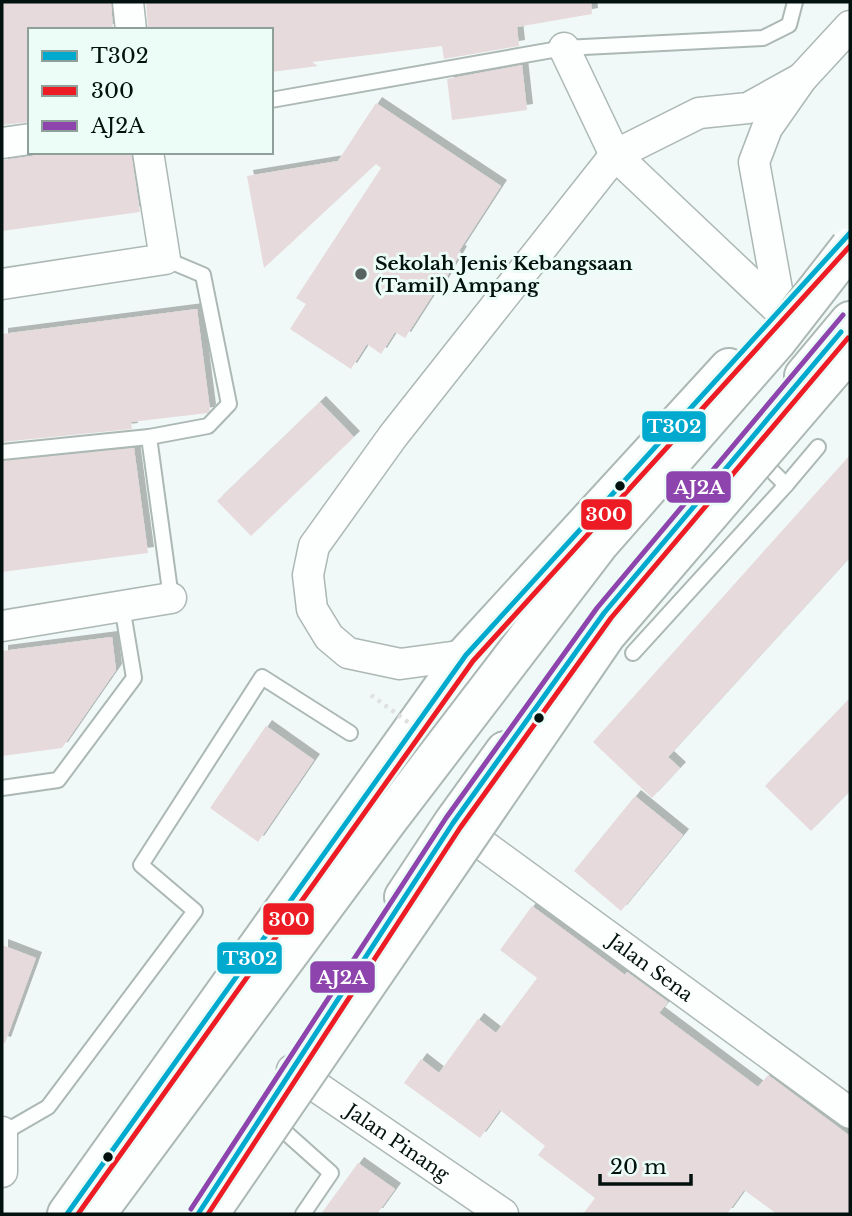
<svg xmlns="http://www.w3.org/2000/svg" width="852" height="1216" viewBox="0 0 852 1216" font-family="'Libre Baskerville',serif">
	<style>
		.building { fill: #e7dadc; filter: url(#shadow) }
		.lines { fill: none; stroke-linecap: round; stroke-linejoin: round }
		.service-casing { stroke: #acb8b4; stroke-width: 18 }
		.minor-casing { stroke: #acb8b4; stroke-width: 33 }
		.secondary-casing { stroke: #acb8b4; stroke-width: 42 }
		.service { stroke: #fdfefe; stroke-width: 14 }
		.minor { stroke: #fdfefe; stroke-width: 30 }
		.secondary { stroke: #fdfefe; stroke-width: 38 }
		.motorway-bridge-casing { stroke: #acb8b4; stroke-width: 42; stroke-linecap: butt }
		.path-bridge { stroke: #dee1e0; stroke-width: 4.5; stroke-dasharray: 3.5 5; stroke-linecap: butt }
		.motorway-bridge { stroke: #fdfefe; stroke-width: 38 }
		.bus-1-casing { stroke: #ecfdf8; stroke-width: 10 }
		.bus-2-casing { stroke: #ecfdf8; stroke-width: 10 }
		.bus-3-casing { stroke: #ecfdf8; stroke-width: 10 }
		.bus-1 { stroke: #00a9ce; stroke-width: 5 }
		.bus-2 { stroke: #ed1b24; stroke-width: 5 }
		.bus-3 { stroke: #8e44ad; stroke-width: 5 }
		.poi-dot { fill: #566360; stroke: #ecfdf8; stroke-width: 2.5 }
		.bus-dot { fill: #03120e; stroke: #ecfdf8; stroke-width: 2.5 }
		.labels { text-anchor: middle; stroke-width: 6; stroke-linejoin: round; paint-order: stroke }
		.poi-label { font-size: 19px; font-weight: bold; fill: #03120e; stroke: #ecfdf8; text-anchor: start }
		.street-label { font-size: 19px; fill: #03120e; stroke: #ecfdf8 }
		.line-badge { stroke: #ecfdf8; stroke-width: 2.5 }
		.badge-label { font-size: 19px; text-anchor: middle; font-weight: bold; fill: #fff }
	</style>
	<defs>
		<filter id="shadow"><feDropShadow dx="6" dy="-6" stdDeviation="0" flood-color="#0004"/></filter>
	</defs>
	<rect width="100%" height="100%" fill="#f0f9f7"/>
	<g class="building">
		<polygon points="2,2 111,2 113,30 30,30 30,122 2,125"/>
		<polygon points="146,2 591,2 592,14 517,27 519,46 444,59 442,46 312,62 318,66 271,72 271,30 148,30"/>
		<polygon points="522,65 527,110 452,120 447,79"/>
		<polygon points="376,103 501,186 459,251 461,252 441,287 439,285 405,338 395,332 381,354 367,344 351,369 290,329 306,304 296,298 381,168 376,164 264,268 247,176 338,161"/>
		<polygon points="41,152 131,152 140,212 2,231 2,160 32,156"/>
		<polygon points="197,309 210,410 208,413 131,422 132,429 2,442 2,334"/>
		<polygon points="320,402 354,437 251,536 217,501"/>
		<polygon points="134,448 148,553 2,572 2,461"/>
		<polygon points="850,455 850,557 668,757 680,768 652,798 593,742"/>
		<polygon points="112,637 116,670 62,748 2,756 2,651"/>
		<polygon points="850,698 850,791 811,831 765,786"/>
		<polygon points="266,726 314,760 258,842 210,808"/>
		<polygon points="635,796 683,835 621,911 574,871"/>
		<polygon points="532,906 625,975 627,972 668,1002 659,1013 758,1087 768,1075 850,1136 850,1214 777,1214 744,1190 727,1214 583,1214 595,1198 538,1155 545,1146 500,1110 480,1138 404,1083 421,1059 439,1073 478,1019 496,1033 537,978 500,950"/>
		<polygon points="2,945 36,958 5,1043 2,1042"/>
		<polygon points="358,1163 395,1189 377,1214 321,1214"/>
	</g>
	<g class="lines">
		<g class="service-casing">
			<g id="service">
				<polyline points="271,100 564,48 763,38 789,25 795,2"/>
				<polyline points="165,259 203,275 229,404 208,426 149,437 171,598"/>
				<polyline points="2,452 149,437"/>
				<polyline points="786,485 818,447"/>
				<polyline points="633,653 786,485 759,458"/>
				<polyline points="2,788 58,780 134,678 122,606"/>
				<polyline points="275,1123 331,1173 303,1214"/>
				<polyline points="3,1133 48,1107 195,911 141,865 262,677 350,733"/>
			</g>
		</g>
		<g class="minor-casing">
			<g id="minor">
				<polyline points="128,2 131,30"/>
				<polyline points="564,48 615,155 781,312"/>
				<polyline points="2,143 30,139"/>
				<polyline points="2,284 165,259 148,152"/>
				<polyline points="781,312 754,162 767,128 802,78 850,26"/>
				<polyline points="2,626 171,598"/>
				<polyline points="466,655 400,664 348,653 329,637 312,609 308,575 314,546 393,436 615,155 699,113 748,108 802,78"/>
				<path id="s1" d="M453,823l397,290"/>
				<path id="s2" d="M292,1070l211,144"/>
				<polyline points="2,1132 2,1172"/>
			</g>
		</g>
		<g class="secondary-casing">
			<g id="secondary">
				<polyline points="804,376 850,321"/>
				<polyline points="404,897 453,823 505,751"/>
				<polyline points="67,1214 466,655 729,368"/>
			</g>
		</g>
		<use href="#service" class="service"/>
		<use href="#minor" class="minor"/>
		<use href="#secondary" class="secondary"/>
		<g class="motorway-bridge-casing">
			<g id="motorway-bridge">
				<polyline points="96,1214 388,820 599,544 776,342 850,247"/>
				<polyline points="209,1214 606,635 850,350"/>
			</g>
		</g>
		<polyline class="path-bridge" points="371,695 416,728"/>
		<use href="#motorway-bridge" class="motorway-bridge"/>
		<g class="bus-1-casing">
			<g id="bus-1">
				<polyline points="67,1214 466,655 850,233"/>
				<polyline points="198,1214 453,823 604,613 841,332"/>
			</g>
		</g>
		<g class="bus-2-casing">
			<g id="bus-2">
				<polyline points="78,1214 473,661 850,246"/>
				<polyline points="208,1214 460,828 611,618 848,338"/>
			</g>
		</g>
		<g class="bus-3-casing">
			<polyline id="bus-3" points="191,1209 446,818 597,608 843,315"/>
		</g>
		<use href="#bus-1" class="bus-1"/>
		<use href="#bus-2" class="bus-2"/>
		<use href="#bus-3" class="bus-3"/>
	</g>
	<circle class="poi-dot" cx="361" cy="274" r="7"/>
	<g class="bus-dot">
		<circle cx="620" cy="486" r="6"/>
		<circle cx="539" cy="718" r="6"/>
		<circle cx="108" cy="1157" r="6"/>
	</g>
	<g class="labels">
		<g class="poi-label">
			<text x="375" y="270">Sekolah Jenis Kebangsaan<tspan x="375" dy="22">(Tamil) Ampang</tspan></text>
		</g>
		<g class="street-label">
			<text dy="7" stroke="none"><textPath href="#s1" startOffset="245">Jalan Sena</textPath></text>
			<text dy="7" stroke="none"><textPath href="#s2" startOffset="128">Jalan Pinang</textPath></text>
		</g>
	</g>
	<g class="line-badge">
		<rect x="641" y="410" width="66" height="33" rx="7" fill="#00a9ce"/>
		<rect x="665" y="470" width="67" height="34" rx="7" fill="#8e44ad"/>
		<rect x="580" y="498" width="53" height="33" rx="7" fill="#ed1b24"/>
		<rect x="262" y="902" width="53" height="34" rx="7" fill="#ed1b24"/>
		<rect x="216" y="941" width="67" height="34" rx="7" fill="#00a9ce"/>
		<rect x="309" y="960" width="67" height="34" rx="7" fill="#8e44ad"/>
	</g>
	<g class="badge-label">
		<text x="674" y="433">T302</text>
		<text x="699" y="494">AJ2A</text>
		<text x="606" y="521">300</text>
		<text x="289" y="926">300</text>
		<text x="250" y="965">T302</text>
		<text x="342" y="984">AJ2A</text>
	</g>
	<rect width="852" height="1216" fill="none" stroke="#03120e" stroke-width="7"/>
	<rect x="28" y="28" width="245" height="126" fill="#ecfdf8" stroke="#8f9f9a" stroke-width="2"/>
	<rect x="42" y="51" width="35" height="10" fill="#00a9ce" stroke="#8f9f9a" stroke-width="2"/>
	<text x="91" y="63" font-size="21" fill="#03120e">T302</text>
	<rect x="42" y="86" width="35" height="10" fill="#ed1b24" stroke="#8f9f9a" stroke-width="2"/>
	<text x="91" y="98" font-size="21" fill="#03120e">300</text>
	<rect x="42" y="121" width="35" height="10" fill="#8e44ad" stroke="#8f9f9a" stroke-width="2"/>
	<text x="91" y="133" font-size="21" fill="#03120e">AJ2A</text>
	<path d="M600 1174v10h91v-10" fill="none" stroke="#03120e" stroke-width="3.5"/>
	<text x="610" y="1174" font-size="21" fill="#03120e" stroke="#ecfdf8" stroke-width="5" paint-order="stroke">20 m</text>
</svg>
